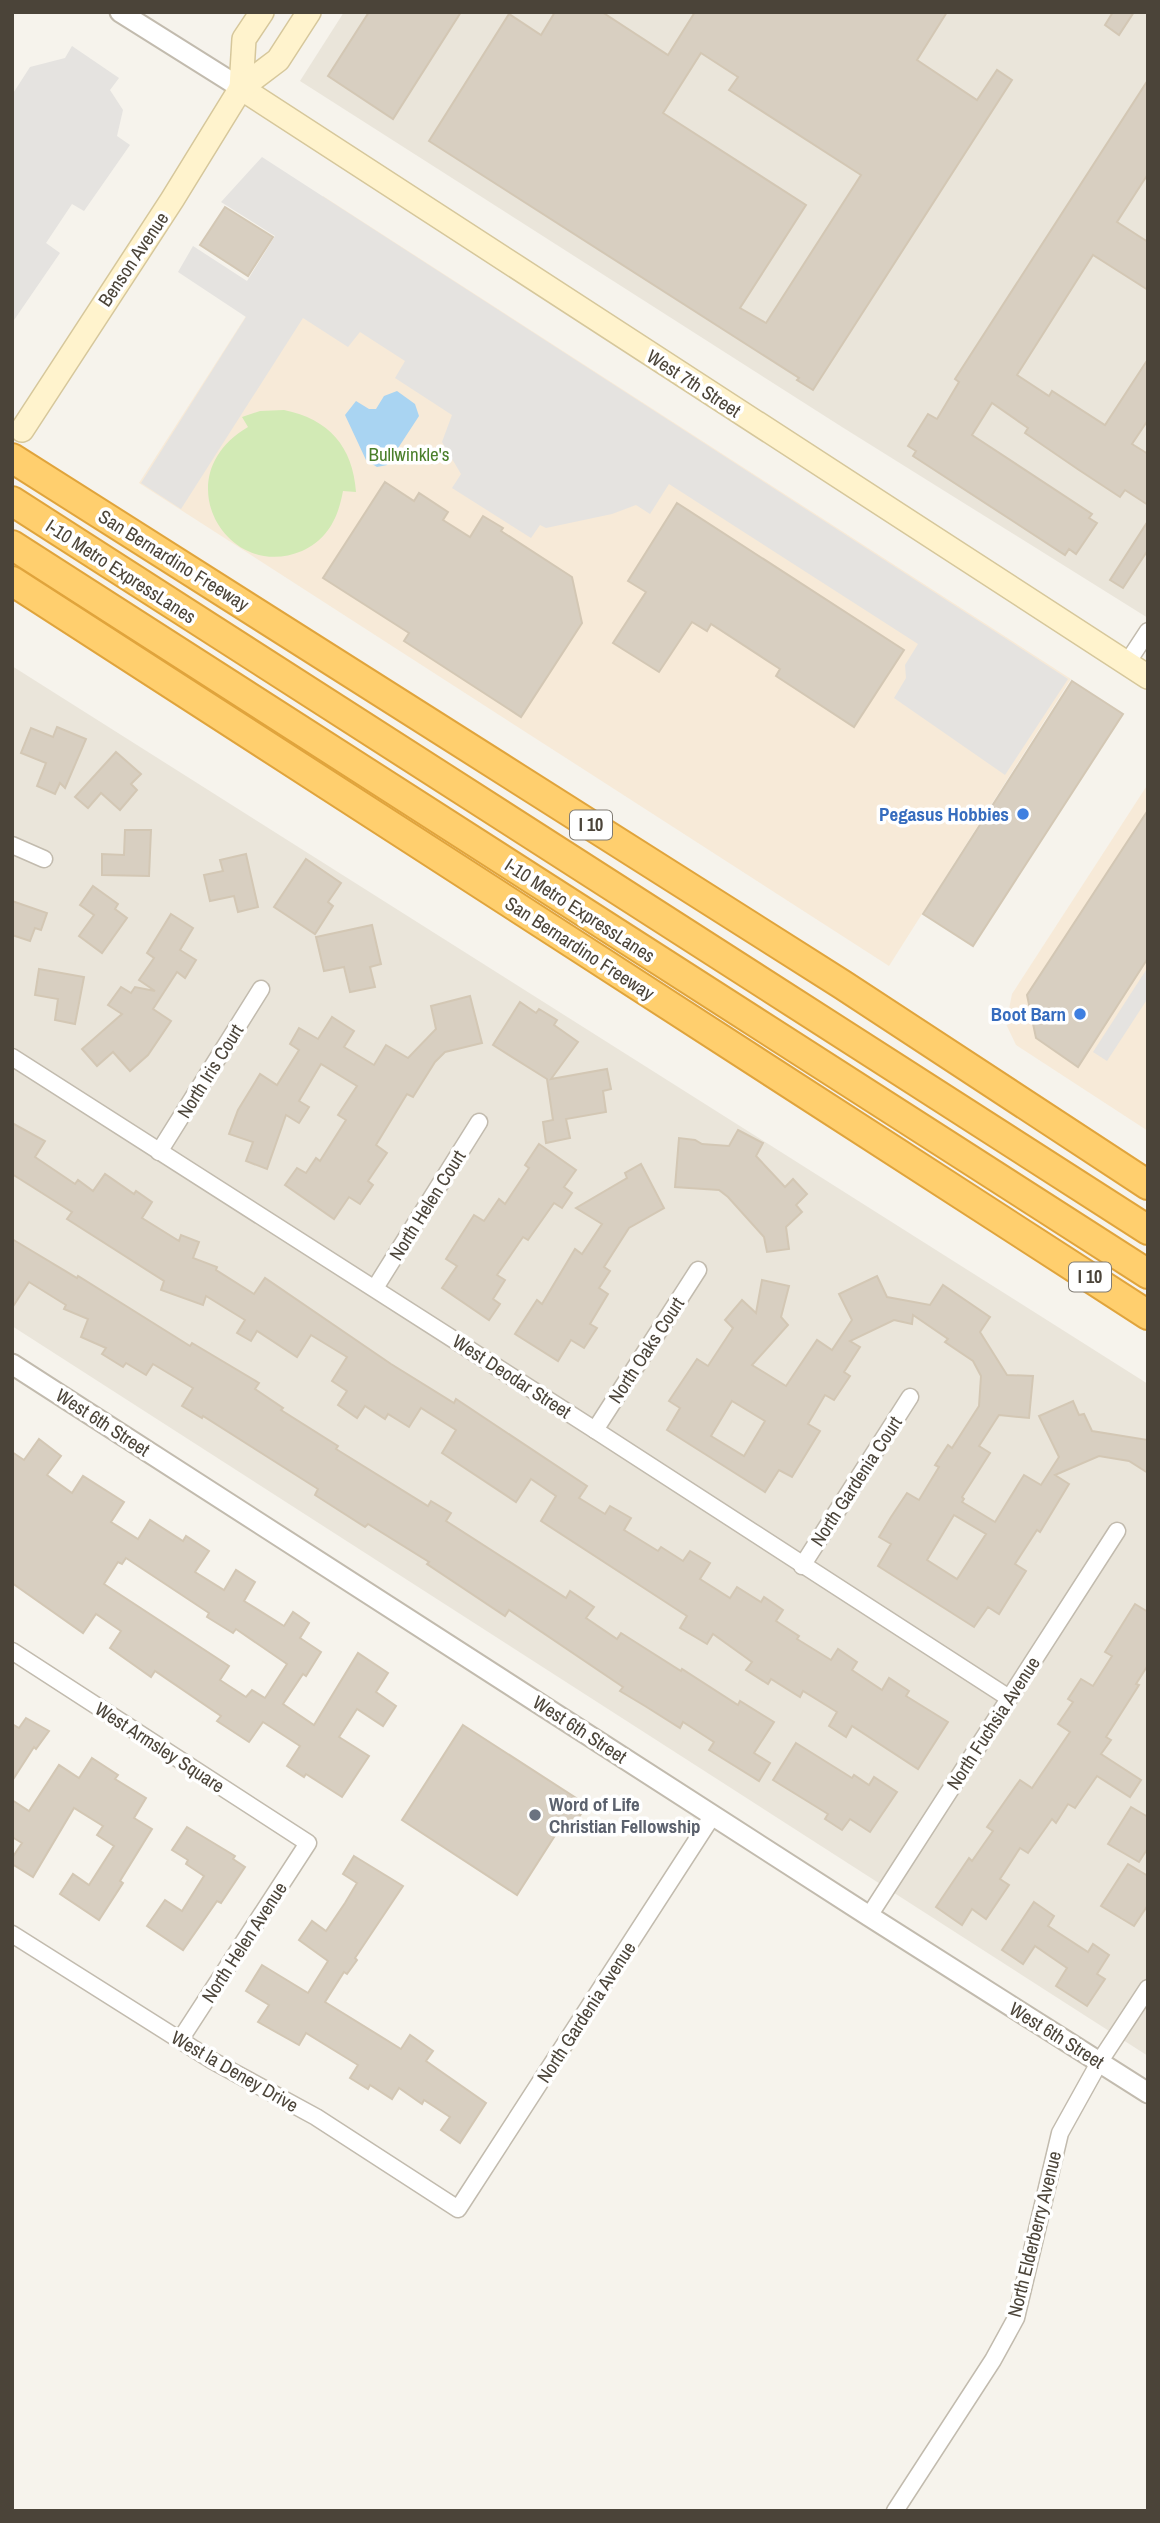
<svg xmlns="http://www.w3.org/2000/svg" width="1160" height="2523" viewBox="0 0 1160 2523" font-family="'Archivo Narrow',sans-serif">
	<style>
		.residential { fill: #eae5da }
		.commercial { fill: #f7ead8 }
		.green { fill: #d2eab5 }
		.parking { fill: #e5e3e0 }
		.water { fill: #a9d4f2 }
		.building { fill: #d8cfc1; stroke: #d3c7b4; stroke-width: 2; fill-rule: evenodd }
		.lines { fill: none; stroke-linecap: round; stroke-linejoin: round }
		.minor-casing { stroke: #c2bbae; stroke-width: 19 }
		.tertiary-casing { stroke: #c2bbae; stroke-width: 23 }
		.secondary-casing { stroke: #d6c79b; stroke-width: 26 }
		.motorway-casing { stroke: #e0a43c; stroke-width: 32 }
		.minor { stroke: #fff; stroke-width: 16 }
		.tertiary { stroke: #fff; stroke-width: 19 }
		.secondary { stroke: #fff3cd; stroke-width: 23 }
		.motorway { stroke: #ffcf6e; stroke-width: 28 }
		.shop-dot { fill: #3f7fe0; stroke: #fff; stroke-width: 2.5 }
		.worship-dot { fill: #6b7280; stroke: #fff; stroke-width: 2.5 }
		.labels { text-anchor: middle; stroke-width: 7; stroke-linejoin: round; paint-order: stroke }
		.shield { fill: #fff; stroke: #817c74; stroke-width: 2 }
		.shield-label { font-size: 18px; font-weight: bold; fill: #4b4439 }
		.street-label { font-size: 19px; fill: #4b4439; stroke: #fff }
		.park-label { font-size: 19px; fill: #4a7f2a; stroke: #fff }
		.shop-label { font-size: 19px; font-weight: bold; fill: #366cbe; stroke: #fff; text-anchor: end }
		.worship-label { font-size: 19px; font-weight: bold; fill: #5b616d; stroke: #fff; text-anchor: start }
	</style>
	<rect width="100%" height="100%" fill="#f6f3ec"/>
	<g class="residential">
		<polygon points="344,12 1148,12 1148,618 842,427 300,81"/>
		<polygon points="12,666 1148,1384 1148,2056 12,1326"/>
	</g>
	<g class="commercial">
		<polygon points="323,196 1071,679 889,966 139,483"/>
		<polygon points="1148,784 1148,1131 1016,1045 1006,1024 1012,994"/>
	</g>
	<path class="green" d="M284,410c45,9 69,37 72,82l-13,-1c-5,27 -15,48 -41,60 -75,32 -138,-75 -54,-124l-6,-10 18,-6z"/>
	<g class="parking">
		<polygon points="72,46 119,78 110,90 123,110 117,136 130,145 84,211 72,204 46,243 60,253 12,323 12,95 30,67 65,58"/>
		<polygon points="262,157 1068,679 1005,775 894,698 906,678 905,665 918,644 669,484 650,514 636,505 612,514 546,528 540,525 531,538 452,488 461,474 442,442 452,415 395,378 405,361 360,332 348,347 303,318 181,509 141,483 246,317 178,272 193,246 247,281 275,236 221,202"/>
		<polygon points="1148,967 1148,998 1107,1061 1093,1052"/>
	</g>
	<polygon class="water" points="397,391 415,404 419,416 387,465 377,467 366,460 345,415 356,401 369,409 376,409 384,396"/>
	<g class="building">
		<polygon points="369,12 461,12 393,119 328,76"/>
		<path d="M555,12h47l66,43 27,-43h252l-30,48 60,40 20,-30 15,10 -199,310 -16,-10 2,-2 -370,-237 80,-127 32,21zM701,53l37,24 -9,13 132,85 -95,148 -26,-15 66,-103 -143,-92z"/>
		<polygon points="1113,12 1134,12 1119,35 1105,25"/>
		<polygon points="1148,80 1148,174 1117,222 1148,242 1148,290 1093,255 1017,375 1049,396 1052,391 1105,425 1148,359 1148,420 1132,444 1148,454 1148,505 1125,490 1120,497 1079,470 1025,433 1028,428 992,403 972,435 1092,514 1089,518 1097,523 1076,554 1069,549 1065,555 913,456 916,451 908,446 928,414 937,419 959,382 955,379"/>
		<polygon points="225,207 273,237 248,276 200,245"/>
		<polygon points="385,482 414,501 419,493 448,512 443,520 470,537 483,516 503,528 501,531 572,577 582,623 521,717 404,641 409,633 323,578"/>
		<polygon points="677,503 904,650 854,727 776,676 780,669 711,624 707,631 692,622 659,672 613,643 646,592 628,581"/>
		<polygon points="1148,521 1148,550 1123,588 1110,580"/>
		<polygon points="1072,681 1123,714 973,946 923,914"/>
		<polygon points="57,727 86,739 65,788 60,783 55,794 37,786 46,763 21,753 31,728 53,737"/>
		<polygon points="116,752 141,774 131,784 137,790 120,810 101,793 88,808 75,797"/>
		<polygon points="1148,810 1148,958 1078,1067 1036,1038 1027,995"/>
		<polygon points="125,830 151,830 149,876 102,875 102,854 124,855"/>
		<polygon points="246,854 258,907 238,912 234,896 210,901 204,875 223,871 220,860"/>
		<polygon points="306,859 341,883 328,902 333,906 315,934 274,907"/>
		<polygon points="93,886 118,904 115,909 127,918 102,953 79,936 94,915 80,905"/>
		<polygon points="12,901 47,913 41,930 35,928 30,941 12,935"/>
		<polygon points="171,914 193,928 180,950 196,960 185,978 177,972 153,1009 171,1021 148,1055 130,1071 113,1052 97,1066 82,1049 122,1014 108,1005 121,987 131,993 135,987 155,991 139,980 154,958 147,953"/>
		<polygon points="372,925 381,964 370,967 375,987 350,992 344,967 324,971 316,937"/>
		<polygon points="39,969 84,977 75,1024 55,1020 58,999 35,995"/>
		<polygon points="470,996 482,1043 445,1052 435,1062 413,1097 407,1094 376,1145 387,1153 368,1181 373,1185 360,1204 349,1197 334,1219 285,1185 297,1168 306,1173 316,1158 320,1161 346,1120 338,1115 357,1086 321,1064 299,1101 309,1107 299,1123 286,1115 267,1169 246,1161 253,1142 229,1134 238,1110 260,1074 277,1085 299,1050 290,1044 299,1028 318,1039 332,1017 354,1031 344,1047 374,1065 386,1045 408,1058 436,1029 431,1006"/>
		<polygon points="520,1002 536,1013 539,1009 557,1020 554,1025 578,1042 551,1079 607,1069 611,1089 603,1091 606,1112 566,1119 570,1138 546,1143 543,1122 553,1120 547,1079 493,1045"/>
		<polygon points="12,1123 45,1141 35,1157 75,1184 78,1180 93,1191 105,1174 134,1194 136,1191 152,1202 142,1218 179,1241 181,1235 199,1242 193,1258 217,1267 216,1270 254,1294 265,1278 391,1364 454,1403 456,1399 587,1486 579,1498 605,1514 610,1506 631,1518 624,1530 658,1551 661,1547 683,1561 690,1551 710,1563 700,1579 730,1598 737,1587 761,1602 764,1597 783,1610 776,1621 799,1636 797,1639 831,1660 838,1649 857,1662 852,1670 882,1690 889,1678 909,1691 906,1696 948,1722 918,1769 852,1726 846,1737 829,1726 837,1712 803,1691 800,1697 771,1679 768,1684 746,1670 752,1662 713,1634 707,1644 680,1628 687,1616 541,1521 556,1496 531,1479 516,1502 442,1453 456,1430 421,1408 409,1427 388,1414 385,1419 365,1406 357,1418 338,1405 347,1391 332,1381 347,1357 311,1335 297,1357 257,1331 251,1341 237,1333 245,1320 206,1296 203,1305 161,1290 164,1281 67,1219 72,1212 12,1174"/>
		<polygon points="738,1130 763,1143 756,1156 785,1187 793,1179 807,1194 796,1205 802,1212 786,1227 789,1249 767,1252 764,1237 728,1197 719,1190 675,1187 679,1138 695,1140 702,1144 729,1146"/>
		<polygon points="539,1144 576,1170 564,1187 572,1193 562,1208 554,1203 528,1240 523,1237 497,1275 505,1280 493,1299 500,1304 489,1320 442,1288 457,1266 446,1259 474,1215 484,1221 499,1199 505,1204 529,1168 525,1165"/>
		<polygon points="641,1164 664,1208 629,1228 604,1267 610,1271 599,1288 608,1294 590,1324 597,1328 584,1348 571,1340 558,1361 515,1334 537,1300 542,1304 575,1249 582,1254 602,1224 576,1208 627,1178 625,1173"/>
		<polygon points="12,1239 77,1278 78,1276 190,1346 192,1343 259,1383 255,1389 283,1408 281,1410 338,1446 336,1449 428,1506 431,1501 451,1513 446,1521 566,1598 570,1591 594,1607 586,1618 617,1639 621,1633 681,1671 682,1669 738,1705 740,1701 774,1722 754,1753 770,1763 759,1781 709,1750 714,1742 683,1722 680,1728 645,1706 620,1691 623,1687 509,1610 505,1616 427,1564 429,1562 368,1524 365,1527 315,1495 318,1489 203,1416 202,1418 182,1406 193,1388 153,1364 146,1375 126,1363 123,1367 102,1354 106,1348 81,1337 88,1319 64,1309 66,1305 29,1282 12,1308"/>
		<path d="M877,1276l10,21 43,8 13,-20 47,32 -10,15 27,43 26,1 -4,42 -30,-3 -20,31 11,7 -28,44 2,2 -2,3 33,20 29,-47 17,10 18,-28 -20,-41 34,-15 6,14 5,-1 8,17 56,9v33l-19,-12 -30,-5 -44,19 14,9 -29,48 -3,-2 -22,34 11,7 -27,43 -11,-7 -14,20 -96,-61 13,-22 -12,-7 12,-20 16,-24 12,7 20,-33 -4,-2 13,-20 4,3 27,-42 2,-30 -8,-15 -28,-19 3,-3 -35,-24 -1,9 -18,-4 -44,21 10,6 -16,25 6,4 -16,24 -9,-5 -17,29 12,7 -28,46 -13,-7 -14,22 -98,-62 13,-22 -11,-7 28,-42 11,7 25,-38 -8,-8 17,-20 14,13 6,-33 27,6 -8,31 7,8 -36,40 34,21 31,-46 15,10 20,-30 -13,-26zM732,1401l33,20 -21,35 -33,-20zM954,1515l32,19 -29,45 -30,-19z"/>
		<path d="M39,1439l22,17 -14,19 25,18 11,-17 41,26 -13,20 27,17 12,-19 33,21 3,-5 23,15 -14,21 29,18 12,-20 19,12 -11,19 40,25 9,-14 16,11 -9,15 21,14 -15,24 -3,-2 -20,30 31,21 44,-72 30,20 -12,19 20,14 -13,20 -26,-17 -18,28 30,19 -27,41 -36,-23 -2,3 -17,-11 13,-20 -37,-24 -14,20 -32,-21 4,-5 -66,-45 -4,6 -41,-29 11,-17 -25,-17 -13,19 -71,-50v-131l12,8zM126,1558l83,55 -2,4 26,16 3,-4 51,35 -22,34 -13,-8 -6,7 -26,-17 9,-14 -125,-82 14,-22 4,2z"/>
		<polygon points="1135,1604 1148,1612 1148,1665 1136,1684 1139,1685 1106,1737 1111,1740 1101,1754 1141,1780 1130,1797 1097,1776 1075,1808 1068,1804 1056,1823 1052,1819 1028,1853 1020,1848 1000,1879 1009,1885 986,1919 972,1909 962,1925 936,1907 969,1858 972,1861 993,1831 987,1827 1020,1780 1032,1788 1070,1732 1058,1724 1073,1702 1068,1699 1081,1679 1093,1686 1112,1656 1105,1652"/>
		<polygon points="26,1718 49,1731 36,1749 34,1747 12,1781 12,1724 19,1728"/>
		<polygon points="463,1725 587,1805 571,1829 563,1823 517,1895 402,1820"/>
		<polygon points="796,1743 852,1778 854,1775 869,1785 874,1777 897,1792 870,1832 850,1819 842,1830 825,1819 828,1814 773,1780"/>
		<polygon points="92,1758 118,1775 115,1779 146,1798 134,1818 152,1829 120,1881 123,1883 99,1920 60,1894 73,1874 89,1885 114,1846 97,1835 103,1826 74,1808 33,1877 12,1864 12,1858 22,1843 12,1837 12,1800 29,1811 59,1765 79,1778"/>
		<polygon points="1131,1807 1148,1817 1148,1848 1139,1862 1108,1844"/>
		<polygon points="187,1827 235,1856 233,1859 245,1867 221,1903 217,1901 183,1950 147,1926 165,1900 182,1911 204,1876 186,1864 188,1860 172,1850"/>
		<polygon points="354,1856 403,1886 355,1958 357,1960 347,1974 344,1972 325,2002 401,2049 410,2035 433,2051 426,2061 486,2103 460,2143 441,2130 450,2117 424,2100 422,2104 399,2088 392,2099 370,2085 368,2089 350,2078 358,2065 306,2033 299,2045 258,2022 269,2005 246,1991 262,1965 308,1993 328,1961 299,1940 312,1921 326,1931 345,1903 357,1883 343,1874"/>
		<polygon points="1128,1864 1148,1876 1148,1905 1134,1926 1101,1906"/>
		<polygon points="1034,1902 1054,1916 1048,1926 1088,1952 1093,1944 1109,1955 1097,1974 1105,1979 1087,2006 1056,1986 1067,1968 1035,1946 1023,1964 1002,1950"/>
	</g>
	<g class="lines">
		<g class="minor-casing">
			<g id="minor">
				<polyline points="1127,663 1148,631"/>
				<polyline points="12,845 44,859"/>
				<polyline points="12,1057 595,1430 1009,1698"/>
				<polyline points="159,1152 261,989"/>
				<polyline points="375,1288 479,1122"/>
				<polyline points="595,1430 698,1270"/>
				<polyline points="802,1566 910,1397"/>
				<polyline points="12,1651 308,1843 180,2040"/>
				<polyline points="869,1916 1117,1531"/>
				<polyline points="12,1934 213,2061 316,2117 458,2209 713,1815"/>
				<polyline points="895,2511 993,2360 1016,2318 1060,2133 1100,2061 1148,1988"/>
			</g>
		</g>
		<g class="tertiary-casing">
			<g id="tertiary">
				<polyline points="120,12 241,88"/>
				<polyline points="12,1364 869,1916 1148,2093"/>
			</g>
		</g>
		<g class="secondary-casing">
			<g id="secondary">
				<polyline points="241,88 1148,677"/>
				<polyline points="241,88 244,39 262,12"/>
				<polyline points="22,430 172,200 241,88 278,60 309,12"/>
			</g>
		</g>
		<g class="motorway-casing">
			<g id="motorway">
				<polyline points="12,458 843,985 1148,1185"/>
				<polyline points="12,501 1148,1230"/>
				<polyline points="12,545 1148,1274"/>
				<polyline points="12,581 1148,1315"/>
			</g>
		</g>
		<use href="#minor" class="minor"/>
		<use href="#tertiary" class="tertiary"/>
		<use href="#secondary" class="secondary"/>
		<use href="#motorway" class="motorway"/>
	</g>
	<g class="shop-dot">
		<circle cx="1023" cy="814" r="7"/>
		<circle cx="1080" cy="1014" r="7"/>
	</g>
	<circle class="worship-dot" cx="535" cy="1815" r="7"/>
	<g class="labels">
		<g class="shield">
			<rect x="570" y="810.5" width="42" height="29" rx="5"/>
			<rect x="1069" y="1262.5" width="42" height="29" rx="5"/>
		</g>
		<g class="shield-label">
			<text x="591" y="831">I 10</text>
			<text x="1090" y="1283">I 10</text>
		</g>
		<g class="street-label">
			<text transform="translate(133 259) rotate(-56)" y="7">Benson Avenue</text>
			<text transform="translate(694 383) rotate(33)" y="7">West 7th Street</text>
			<text transform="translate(174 560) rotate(32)" y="7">San Bernardino Freeway</text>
			<text transform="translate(121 571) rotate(33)" y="7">I-10 Metro ExpressLanes</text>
			<text transform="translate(580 910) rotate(33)" y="7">I-10 Metro ExpressLanes</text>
			<text transform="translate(580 948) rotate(33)" y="7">San Bernardino Freeway</text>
			<text transform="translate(210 1071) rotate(-58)" y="7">North Iris Court</text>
			<text transform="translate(427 1205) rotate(-58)" y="7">North Helen Court</text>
			<text transform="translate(646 1350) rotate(-57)" y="7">North Oaks Court</text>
			<text transform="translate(512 1376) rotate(33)" y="7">West Deodar Street</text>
			<text transform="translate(103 1422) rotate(33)" y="7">West 6th Street</text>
			<text transform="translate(856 1481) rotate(-57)" y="7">North Gardenia Court</text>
			<text transform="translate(993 1723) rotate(-57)" y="7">North Fuchsia Avenue</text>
			<text transform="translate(580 1729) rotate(33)" y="7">West 6th Street</text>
			<text transform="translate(160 1747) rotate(33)" y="7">West Armsley Square</text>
			<text transform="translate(244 1942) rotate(-57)" y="7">North Helen Avenue</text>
			<text transform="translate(586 2012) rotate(-57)" y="7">North Gardenia Avenue</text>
			<text transform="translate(1057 2035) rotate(32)" y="7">West 6th Street</text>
			<text transform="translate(235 2071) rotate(30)" y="7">West la Deney Drive</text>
			<text transform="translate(1034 2234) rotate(-76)" y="7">North Elderberry Avenue</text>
		</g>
		<g class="park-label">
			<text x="409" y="461">Bullwinkle's</text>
		</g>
		<g class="shop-label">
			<text x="1009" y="821">Pegasus Hobbies</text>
			<text x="1066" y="1021">Boot Barn</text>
		</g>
		<g class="worship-label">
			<text x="549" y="1811">Word of Life<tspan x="549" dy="22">Christian Fellowship</tspan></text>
		</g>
	</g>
	<rect width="1160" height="2523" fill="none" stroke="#4b4439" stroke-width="28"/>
</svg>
